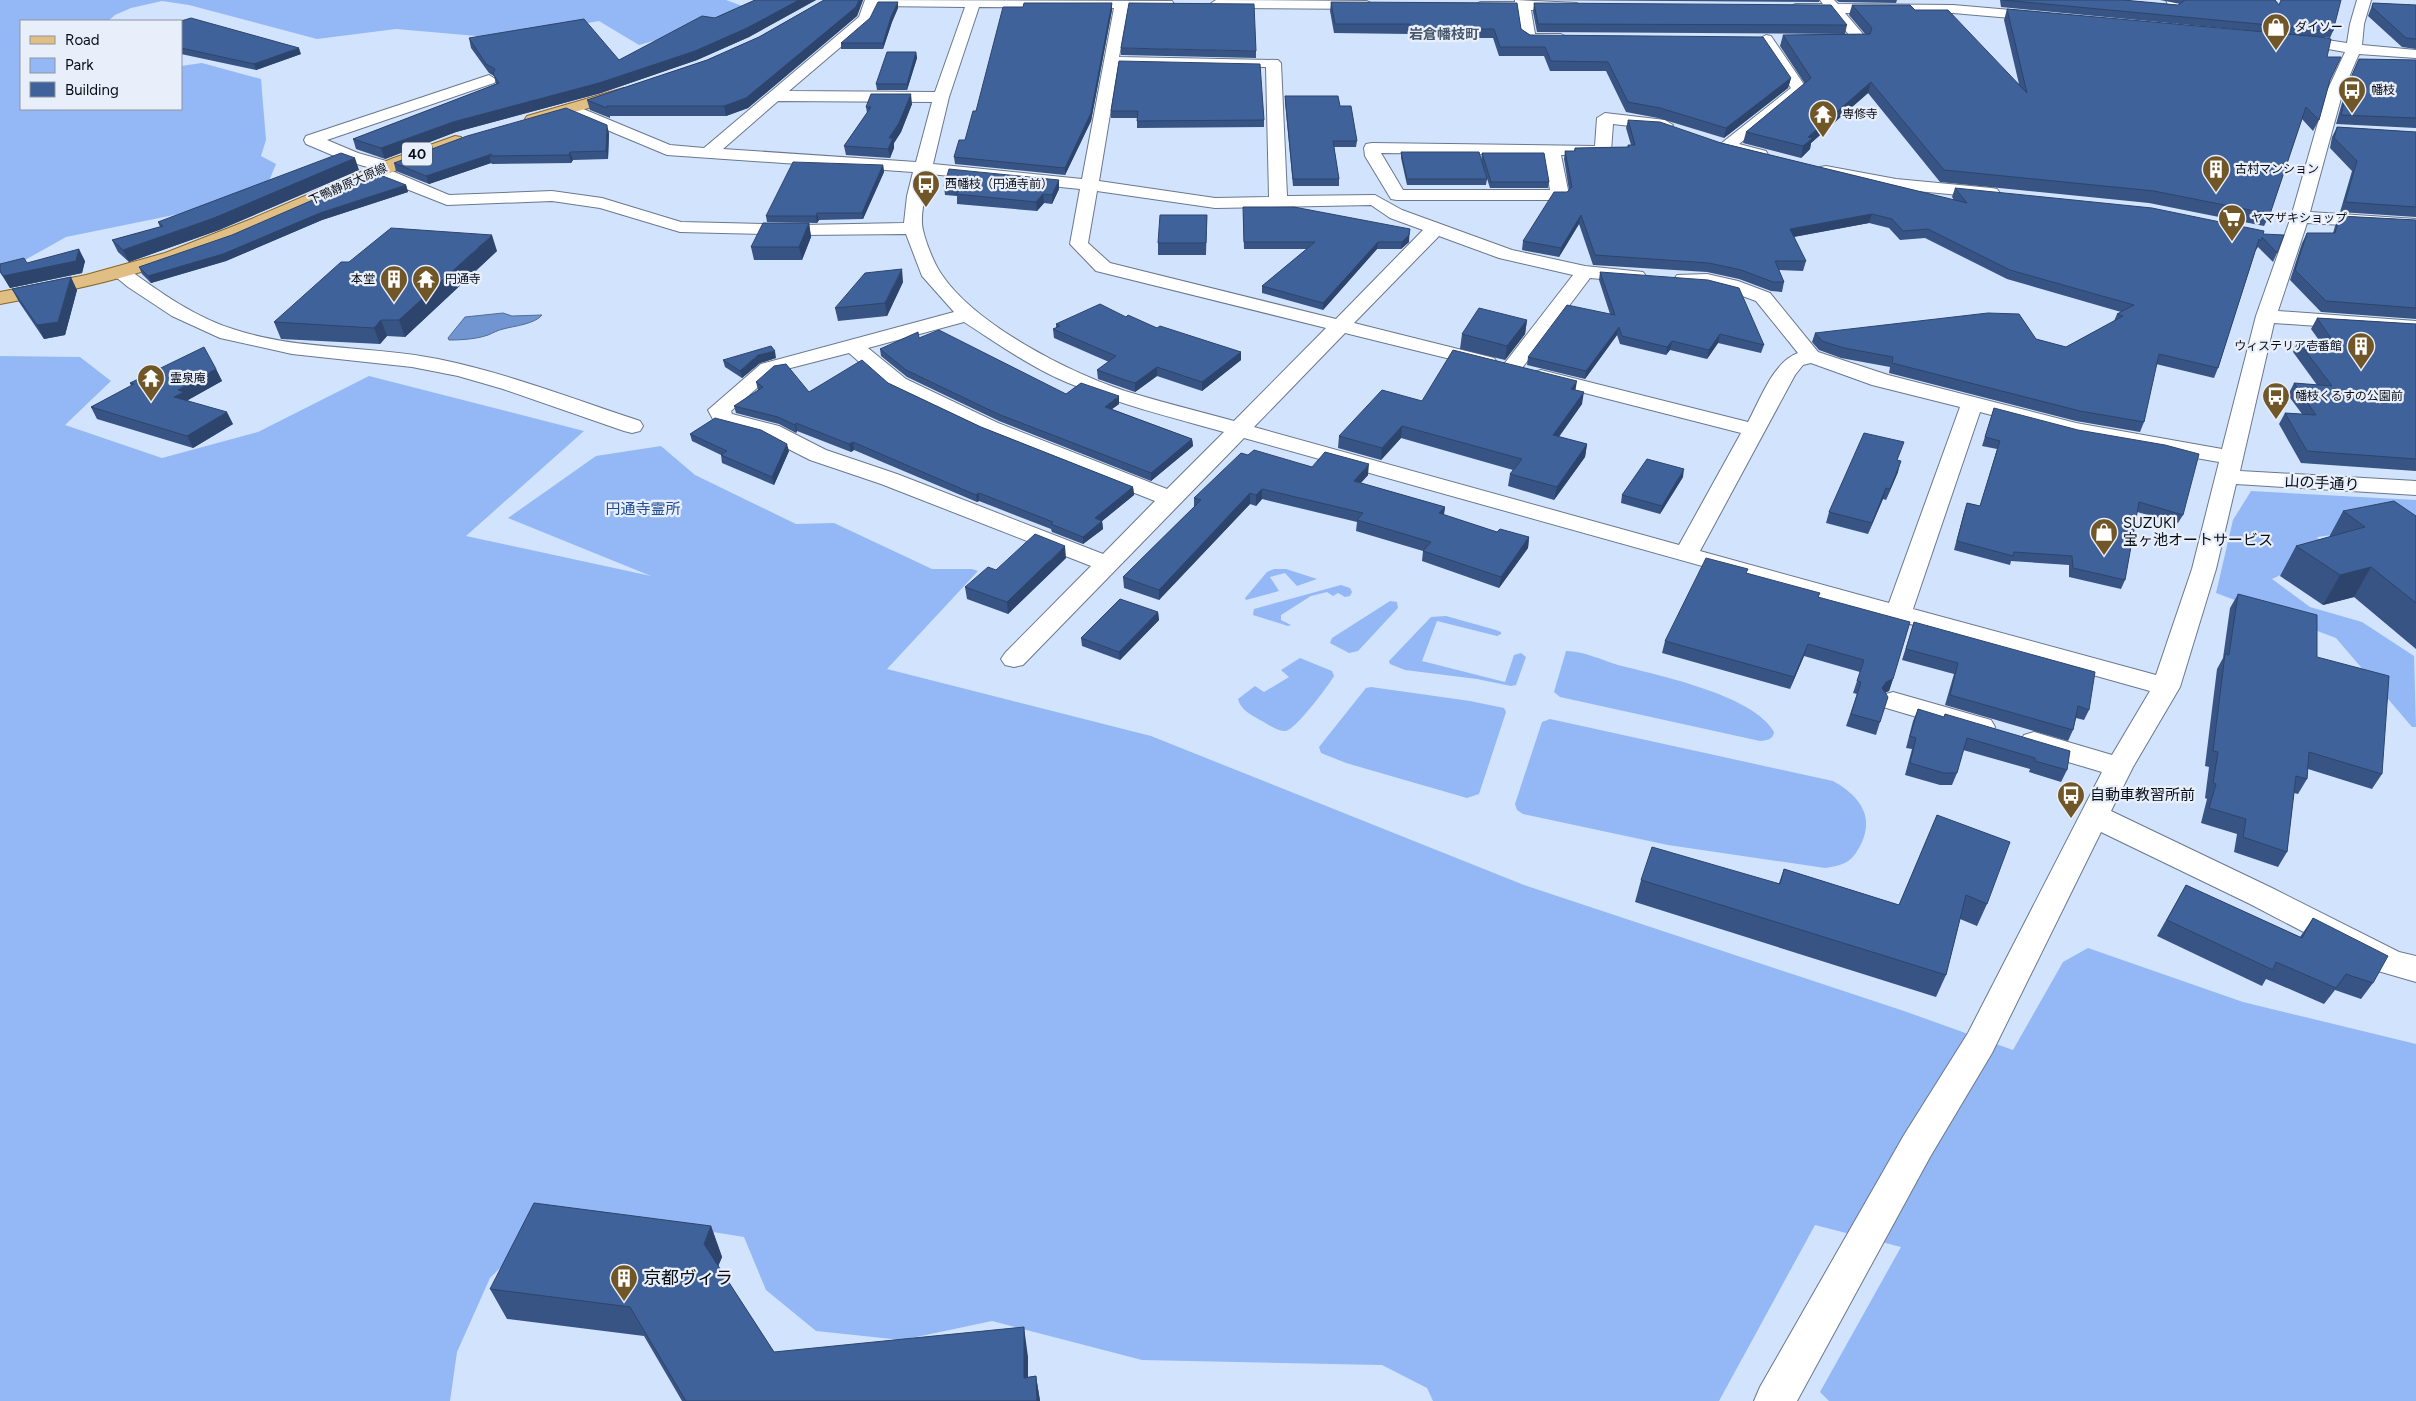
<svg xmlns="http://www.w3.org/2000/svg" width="2416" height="1401" viewBox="0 0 2416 1401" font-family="Figtree,'Noto Sans JP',sans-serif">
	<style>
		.green { fill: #93b8f5 }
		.water { fill: #7095d1; stroke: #516c99 }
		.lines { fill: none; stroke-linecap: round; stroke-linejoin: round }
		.minor-casing { stroke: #69788f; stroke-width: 2 }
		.major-casing { stroke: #886528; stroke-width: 2 }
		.minor { fill: #fff; fill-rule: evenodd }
		.major { fill: #e1bf84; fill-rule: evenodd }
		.wall { fill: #375484 }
		.shaded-wall { fill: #2d456c }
		.building { fill: #40629a; stroke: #2d456c }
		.labels { text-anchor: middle; stroke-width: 4.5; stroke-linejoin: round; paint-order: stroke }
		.far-poi-label { font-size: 12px; fill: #080d16; stroke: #e9effa; text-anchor: start }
		.far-street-label { font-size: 12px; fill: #080d16; stroke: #e9effa }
		.far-neighbourhood-label { font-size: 14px; font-weight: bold; fill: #48566b; stroke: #e9effa }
		.shield { fill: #e9effa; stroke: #4c515a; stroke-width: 1 }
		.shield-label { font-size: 14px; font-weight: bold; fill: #080d16 }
		.street-label { font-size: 15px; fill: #080d16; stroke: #e9effa }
		.park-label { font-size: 15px; fill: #1f4b93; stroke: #e9effa }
		.poi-label { font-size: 15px; fill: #080d16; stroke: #e9effa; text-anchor: start }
		.near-poi-label { font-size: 18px; fill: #080d16; stroke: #e9effa; text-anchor: start }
	</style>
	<rect width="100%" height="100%" fill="#d2e3fd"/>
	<g class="green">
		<polygon points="0,0 726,0 756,11 639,45 599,21 500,38 396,29 317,39 189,5 162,1 131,8 115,15 108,21 21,21 21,109 181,109 181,66 202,63 261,79 266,140 261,156 276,164 267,186 218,206 66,237 0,274"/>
		<polygon points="0,356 80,357 111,381 65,425 162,458 258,432 369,376 584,431 466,536 651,576 508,518 596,456 661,446 695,475 796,524 834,523 932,569 972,569 978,571 887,669 1151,736 1524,885 1904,1011 2013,1050 2063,962 2088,948 2243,1002 2416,1044 2416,1401 1829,1401 1820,1392 1901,1247 1815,1225 1719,1401 1433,1401 1427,1388 1382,1365 1142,1360 992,1321 902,1340 816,1331 766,1290 744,1237 676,1226 547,1221 490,1278 457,1352 450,1401 0,1401"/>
		<polygon points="2251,491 2416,500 2416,528 2403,526 2317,537 2327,553 2272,579 2310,607 2362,622 2414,656 2416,727 2412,727 2336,638 2216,593 2233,520"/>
		<polygon points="1274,569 1286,569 1317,579 1297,586 1285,573 1270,577 1279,591 1246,600 1245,598 1267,572"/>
		<polygon points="1341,585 1350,588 1352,592 1350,596 1345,597 1338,593 1333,596 1327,592 1311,596 1281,615 1281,620 1291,625 1288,626 1253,615 1254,609"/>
		<polygon points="1390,601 1397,602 1398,608 1358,651 1349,653 1330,643 1332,638"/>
		<polygon points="1446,616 1496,630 1501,632 1501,634 1497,636 1437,621 1422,661 1505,682 1514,655 1521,653 1526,657 1516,685 1511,686 1477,679 1405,670 1390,664 1389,661 1431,617"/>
		<path d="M1566,651c17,0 36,9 52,14 39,10 136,30 156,67 -1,8 -7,8 -14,9l-200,-44 -6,-5z"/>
		<path d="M1300,658l32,13 2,5c-5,9 -40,56 -49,55 -8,0 -19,-8 -25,-11 -9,-5 -20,-11 -22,-21l17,-13 9,6 25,-15 -8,-7z"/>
		<polygon points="1371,687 1470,701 1504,708 1506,712 1479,794 1467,798 1346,763 1321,753 1319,747 1366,688"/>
		<path d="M1550,719l283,62c25,14 42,34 28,63 -9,18 -16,21 -36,24l-157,-23 -145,-31 -6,-4 -2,-6 27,-82z"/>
	</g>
	<path class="water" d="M503,313l9,3 30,-1c-7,9 -28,11 -39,14 -5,1 -10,4 -15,6 -11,4 -26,5 -39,5l-1,-2 17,-21z"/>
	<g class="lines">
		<g class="minor-casing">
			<g id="minor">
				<path d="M865,0l307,1 2,3 -7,4h-39l-9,49 159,3 3,3 6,133 88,-1 27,15 110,40 73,16 58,6 3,4 -3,4 -7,2 -46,-4 -71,94 -7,2 -7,-2 -4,-4 72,-93 -74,-17 -60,-22 -85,87 140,35 3,4 -3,4 -7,2 -142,-35 -91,94 425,118 62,-112 -207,-53 -4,-4 4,-4 7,-2 207,52c12,-22 25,-60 50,-69l-42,-52 -30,-11 -49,-7 -3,-4 3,-4 30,-1 31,7 32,12 48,59 70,23 188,48 146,26 34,-133 35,-99 36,-126 18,-39 -51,-9 -7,-4 7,-4 53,8 3,-19 7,-24h14l-7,24 -2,21 54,5v8l-57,-4 -16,37 -33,121 106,7v10l-109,-6 -29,88 138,10v12l-142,-10 -34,148 176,10v14l-180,-11 -20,85 -36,118 -47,80 -22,44 161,77 127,64 17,4v26l-38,-11 -128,-67 -149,-72 -109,221 -62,104 -133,244h-43l6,-14 144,-252 64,-102 134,-261 -78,-23 -4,-7 4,-7 10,-3 78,23 38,-64 -906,-253 -221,227 -9,2 -9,-2 -4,-6 4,-6 86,-87 -210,-82 -71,-24 -47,-24 -48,-13 -7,-13 53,-46 193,-52 -32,-36 -16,-42 -104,1 -122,-3 -80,-24 -48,-7 -105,4 -76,-30 -3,-4 3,-3 -25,-7 -40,-17 -2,-4 2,-4 183,-61 8,5 -3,3 -167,57 31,13 35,10 3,4 -4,4 57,24 103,-4 50,7 79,24 121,3 102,-2 3,-27 6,-24 -246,-17 -103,-43 -2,-3 2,-3h12l94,39 34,3 155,-131zM877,6l88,1 -30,85 -146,-1 81,-69zM979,7l135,1 -32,171 -149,-15 16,-67zM1118,66l148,1 3,130 -54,1 -116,-17zM778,101l154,1 -16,60 -193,-13zM930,174l150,15 -10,55 26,27 230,57 -92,93c-36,-10 -73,-19 -109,-30 -57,-19 -149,-66 -183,-116 -8,-11 -16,-32 -19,-45 -4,-15 4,-42 7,-56zM1097,191l118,17 156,-3 19,13 33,12 -87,89 -226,-56 -22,-20zM964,322c33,21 66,45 102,60 51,22 105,35 158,50l-57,57 -169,-66 -92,-44 -38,-31zM849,353l41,36 92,44 173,68 -52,53 -206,-80 -71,-24 -47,-24 -47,-12 -1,-3 44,-39zM1811,363l61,22 88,22 -71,196 -189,-52 95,-176 8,-10zM1980,412l95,25 144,25 -27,107 -36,106 -243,-66z"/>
				<polygon points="1216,0 1367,1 1374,5 1367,9 1217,8 1210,4"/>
				<polygon points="1515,0 1577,3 1579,6 1577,9 1572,10 1531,10 1535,34 1561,34 1568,38 1566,41 1524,41 1517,10 1480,10 1473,6 1480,2 1515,2"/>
				<path d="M1820,0h14l4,4 115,1 91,8 7,4 -7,4 -91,-8h-108l23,27c-6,8 -37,8 -43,0l2,-3 23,-1 -20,-24h-35l-7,-4 7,-4h28z"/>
				<polygon points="2166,0 2180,0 2192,30 2190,33 2180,33"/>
				<polygon points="1766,35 1771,36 1807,89 1739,144 1766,151 1768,155 1766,159 1760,160 1720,150 1718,146 1791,88 1759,39"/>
				<path d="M1605,113l60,7 8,5 -8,5 -52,-6 -2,27 -2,4h-48l8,40 -3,4 -6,1h-163l-6,-1 -26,-43 -1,-8 2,-4 6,-1 223,3 2,-28zM1381,153l163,2 6,35h-147z"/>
				<polygon points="1826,166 1896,179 1991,188 1997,189 2000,193 1997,197 1991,198 1896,189 1820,175 1817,171 1820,167"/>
				<path d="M121,267l7,2c33,24 68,49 108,61 65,21 135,15 202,29 69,14 135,40 202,62l3,5 -3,5 -8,2 -8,-2 -121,-42 -45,-13 -46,-9 -120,-13 -72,-16 -48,-22 -44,-29 -17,-14 3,-4z"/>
				<polygon points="1893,692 1991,720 1995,727 1991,734 1981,736 1883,707 1879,701 1883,695"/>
			</g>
		</g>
		<g class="major-casing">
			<g id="major">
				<polygon points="624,88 632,93 630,96 533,124 525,119 527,116"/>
				<path d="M455,136l6,1 2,4 -2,4c-87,31 -169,74 -256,106 -66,25 -135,40 -205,53v-12l86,-17 79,-22 84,-33 142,-61z"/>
			</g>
		</g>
		<use href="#minor" class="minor"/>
		<use href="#major" class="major"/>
	</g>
	<g class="wall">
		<polygon points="755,0 816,0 749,37 697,60 601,93 456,132 385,159 356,149 353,139 496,84 494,76 489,73 471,48 469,38 619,60"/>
		<polygon points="824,0 863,0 857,16 748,108 726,116 610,116 610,118 590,110 587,100 707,60 759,37"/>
		<polygon points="1531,0 1820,0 1819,2"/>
		<polygon points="1836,0 1897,0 1896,3 1839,2"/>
		<polygon points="2000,0 2123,0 2178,5 2180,4 2160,0 2275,0 2279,5 2333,31 2330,38 2322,37 2327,57 2330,80 2319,120 2313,131 2302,119 2270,214 2264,226 2149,203 1940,182 1868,93 1811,143 1810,149 1801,158 1743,143 1746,132 1805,84 1780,46 1783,35 1845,34 1537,32 1533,12 1534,3 1847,25 1845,34 1865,34 1849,15 1852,5 1915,10 2019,84 2004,20 2007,9 2307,36 2001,7"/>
		<polygon points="1331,2 1521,29 1530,35 1791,78 1788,88 1724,138 1658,118 1626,112 1606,71 1550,71 1544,56 1499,56 1493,38 1430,38 1410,37 1410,34 1334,33 1330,11"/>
		<polygon points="1112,3 1112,10 1091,121 1065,175 955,164 954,157 965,140 976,111 1023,7"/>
		<polygon points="2373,3 2416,5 2416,49 2402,47 2368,16"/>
		<polygon points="898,8 892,22 883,49 841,49 841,43"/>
		<polygon points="181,21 301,54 256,70 181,54"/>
		<polygon points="1121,48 1256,51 1256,58 1121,55"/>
		<polygon points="916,52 917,58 907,90 877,90 876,84"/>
		<polygon points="2359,59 2416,60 2416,128 2336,124 2345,92"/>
		<polygon points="1119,61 1264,120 1264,127 1137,128 1137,118 1111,118 1111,111"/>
		<polygon points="1285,96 1340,106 1357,141 1356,147 1334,147 1339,179 1339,186 1293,186 1285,102"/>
		<polygon points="912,104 901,132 894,143 894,148 890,158 846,155 844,146 867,113 866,107"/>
		<polygon points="1628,120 1954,200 1952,197 1955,188 2263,234 2277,253 2273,262 2258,247 2256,250 2256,249 2218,368 2214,378 2156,364 2144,422 2140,432 2076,421 1889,373 1890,367 1841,358 1819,350 1812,342 1815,333 2036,339 2066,347 2114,321 2117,314 2121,312 2007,279 1925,238 1900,240 1889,228 1869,223 1794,237 1806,261 1803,271 1779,270 1784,282 1782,292 1771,291 1739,279 1707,272 1593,265 1579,224 1559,257 1522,250 1523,241 1569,190 1564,159 1565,151 1574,151 1575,148 1627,147 1628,145 1631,145 1626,128"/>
		<polygon points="2337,127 2416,132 2416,217 2340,212 2352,171 2330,148 2332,137"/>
		<polygon points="609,133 608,159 573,160 571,163 492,164 491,163 429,184 396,171 394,163"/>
		<polygon points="1401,152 1487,179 1486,185 1407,185 1401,158"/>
		<polygon points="1482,153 1549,182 1548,188 1490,188 1481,160"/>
		<polygon points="883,165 884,172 863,219 819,220 817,223 767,222 766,216"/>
		<polygon points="359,170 219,230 129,262 118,252 112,240 160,227 158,222"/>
		<polygon points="1059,180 1059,189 1052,204 1044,203 1037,211 957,204 957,196 945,195 944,186"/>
		<polygon points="406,185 408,192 322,220 226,261 151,283 142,274 139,267"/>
		<polygon points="1243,214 1410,229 1409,242 1401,249 1377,249 1323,310 1262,293 1262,286 1307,249 1244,249"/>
		<polygon points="1207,215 1206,255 1158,255 1158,243"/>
		<polygon points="2340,216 2416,220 2416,319 2321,312 2290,280 2302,243 2307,233 2333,233 2335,226"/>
		<polygon points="809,223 811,237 802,260 754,260 751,247"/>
		<polygon points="497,251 405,337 387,336 380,344 281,339 274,322 349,262"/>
		<polygon points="85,261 82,273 10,288 0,272 0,264"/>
		<polygon points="1600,272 1764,345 1761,353 1718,343 1707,359 1670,350 1666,355 1620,344 1617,335 1585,379 1527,365 1528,357 1610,314 1599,280"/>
		<polygon points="903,282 887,316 838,321 835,308"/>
		<polygon points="12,289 77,290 65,335 44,339 19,302"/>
		<polygon points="1126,317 1157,328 1241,352 1241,360 1202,391 1157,376 1135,392 1098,379 1097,370 1109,362 1054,338 1053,329 1056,328 1056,324"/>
		<polygon points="2317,318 2416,324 2416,471 2301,463 2279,424 2285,413 2302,414 2288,395 2294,383 2317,385 2293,352 2298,341 2321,343 2311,329"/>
		<polygon points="1527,320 1525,334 1505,360 1460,349 1462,334"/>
		<polygon points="919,338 1066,394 1119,404 1112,409 1192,439 1193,446 1151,481 999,421 907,377 881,356 880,349"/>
		<polygon points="776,358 760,363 742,378 725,367 723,360"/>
		<polygon points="216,369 222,381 188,400 188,401 233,424 193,448 97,419 91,407 131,386 130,383"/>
		<polygon points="756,382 809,392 888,383 981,427 1133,487 1134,495 1102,521 1103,529 1083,544 1052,532 1051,529 979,501 977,502 854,450 851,452 797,431 796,433 779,424 736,413 734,406 758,390"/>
		<polygon points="1575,390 1582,404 1559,437 1587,444 1585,457 1554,500 1508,486 1510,474 1513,470 1401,438 1381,460 1338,448 1339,436 1422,401"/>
		<polygon points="1994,408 2183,515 2178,523 2137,512 2125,580 2121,589 2069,577 2069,565 2011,561 2010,565 1954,550 1964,512 1967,503 1980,506 1997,449 1982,446"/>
		<polygon points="690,434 789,451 774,485 722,463 721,455 692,441"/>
		<polygon points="1248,455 1312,467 1368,475 1361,483 1445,507 1444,515 1497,532 1529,537 1528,548 1499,588 1422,561 1423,551 1356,531 1357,522 1262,499 1256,506 1250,504 1159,600 1124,588 1123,577 1194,507 1194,498"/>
		<polygon points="1898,460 1898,472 1886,500 1883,499 1868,534 1826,523 1829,512"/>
		<polygon points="1683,477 1660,514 1621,503 1622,495"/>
		<polygon points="2343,511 2416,516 2416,649 2354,597 2323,605 2280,576 2296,546 2329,537"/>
		<polygon points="1066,558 1008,614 967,599 965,587 996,570"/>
		<polygon points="1747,573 1819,597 1893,679 1889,691 1885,693 1880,722 1876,735 1846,726 1857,694 1853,693 1860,672 1804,656 1790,689 1662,653 1665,641"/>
		<polygon points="2238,594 2317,657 2382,774 2372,789 2308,769 2307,779 2298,794 2294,793 2287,852 2278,867 2234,852 2237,834 2201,823 2207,799 2205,798 2209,767 2205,766 2217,669 2223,658 2230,608"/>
		<polygon points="1158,612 1159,620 1120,660 1082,646 1081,638"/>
		<polygon points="1914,622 2089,710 2084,720 2076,718 2073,730 2068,741 1945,705 1954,674 1902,660"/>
		<polygon points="1918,709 2067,770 2061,782 2029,772 2030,769 1963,750 1957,773 1952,785 1940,785 1905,775 1912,749 1906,748 1913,721"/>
		<polygon points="1937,815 1987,904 1977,926 1960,919 1946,975 1936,997 1635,902 1641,880 1779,883 1784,869 1899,905"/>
		<polygon points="2186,885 2300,937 2313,918 2373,983 2361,999 2335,990 2324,1004 2266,979 2262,986 2157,936"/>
		<polygon points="711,1226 722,1257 718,1266 774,1352 1028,1357 1028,1377 1036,1376 1040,1401 682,1401 644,1336 507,1319 490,1289"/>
	</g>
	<g class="shaded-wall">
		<polygon points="799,0 816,0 749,37 697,60 601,93 456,132 385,159 381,148"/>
		<polygon points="859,0 863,0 857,16 748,108 726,116 724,106"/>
		<polygon points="898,2 898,8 892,22 883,49 883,43 891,17"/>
		<polygon points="1112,3 1112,10 1091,121 1065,175 1065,168"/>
		<polygon points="299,48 301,54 256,70 254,64"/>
		<polygon points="916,52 917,58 907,90 907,84"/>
		<polygon points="1791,78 1788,88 1724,138 1726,128"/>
		<polygon points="1871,82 1868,93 1811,143 1810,149 1801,158 1803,146 1808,137"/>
		<polygon points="911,94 912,104 901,132 894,143 894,148 890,158 888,149 889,138"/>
		<polygon points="607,125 609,133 608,159 606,151"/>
		<polygon points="570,152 573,160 571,163 569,155"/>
		<polygon points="492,154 489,156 491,163 429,184 426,176"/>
		<polygon points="355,158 359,170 219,230 129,262 123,250"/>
		<polygon points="883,165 884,172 863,219 862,213"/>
		<polygon points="1059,180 1059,189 1052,204 1052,195"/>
		<polygon points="406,185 408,192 322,220 226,261 151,283 148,276 320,213"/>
		<polygon points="1043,194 1044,203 1037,211 1036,202"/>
		<polygon points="817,213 819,220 817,223 816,216"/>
		<polygon points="1872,214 1869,223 1787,238 1790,229"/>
		<polygon points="1581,215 1579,224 1559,257 1561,248"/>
		<polygon points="809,223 811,237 802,260 799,247"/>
		<polygon points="492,235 497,251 405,337 399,320"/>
		<polygon points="1409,235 1409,242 1401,249 1402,242"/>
		<polygon points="1378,242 1377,249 1323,310 1323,303"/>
		<polygon points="79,249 85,261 82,273 10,288 3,276"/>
		<polygon points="902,269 903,282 887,316 885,303"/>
		<polygon points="71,277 77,290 65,335 44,339 37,325"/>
		<polygon points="381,320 387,336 380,344 374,328"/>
		<polygon points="1527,320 1525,334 1505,360 1507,346"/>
		<polygon points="1619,327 1617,335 1585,379 1586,371"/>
		<polygon points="1720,334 1718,343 1707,359 1709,350"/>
		<polygon points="1672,341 1670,350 1666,355 1667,347"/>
		<polygon points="775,351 776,358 760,363 742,378 740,371 758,355"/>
		<polygon points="1241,352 1241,360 1202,391 1202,382"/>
		<polygon points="1157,367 1157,376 1135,392 1135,383"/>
		<polygon points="216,369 222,381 188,400 190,404 174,397 178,390"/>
		<polygon points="1577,381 1575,393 1571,389"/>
		<polygon points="1584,392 1582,404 1551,447 1553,435"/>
		<polygon points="1119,396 1119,404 1105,414 1105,407"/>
		<polygon points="227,412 233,424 193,448 187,436"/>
		<polygon points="796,423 797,431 796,433 795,425"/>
		<polygon points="1402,426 1401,438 1381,460 1382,448"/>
		<polygon points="1192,439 1193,446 1151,481 1151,473"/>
		<polygon points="853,442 854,450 851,452 849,444"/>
		<polygon points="787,444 789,451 774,485 772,477"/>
		<polygon points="1587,444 1585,457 1554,500 1557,487"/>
		<polygon points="1901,461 1898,472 1886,500 1890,489"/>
		<polygon points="1369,464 1368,475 1353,491 1354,481"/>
		<polygon points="1684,469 1683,477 1660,514 1662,506"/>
		<polygon points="1133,487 1134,495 1096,526 1095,518"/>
		<polygon points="1886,488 1883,499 1868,534 1872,523"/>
		<polygon points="1262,489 1262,499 1256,506 1256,495"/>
		<polygon points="979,493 979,501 977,502 976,495"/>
		<polygon points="1250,493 1250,504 1159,600 1159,590"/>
		<polygon points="1445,507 1443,517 1439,513"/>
		<polygon points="1102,521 1103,529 1083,544 1083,537"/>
		<polygon points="1529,537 1528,548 1499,588 1501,577"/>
		<polygon points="1065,546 1066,558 1008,614 1007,602"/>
		<polygon points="2371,567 2354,597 2323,605 2340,575"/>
		<polygon points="1158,612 1159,620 1120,660 1119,652"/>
		<polygon points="1808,644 1804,656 1790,689 1794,677"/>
		<polygon points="1893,679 1889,691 1881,694 1882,688 1886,682"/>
		<polygon points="711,1226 722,1257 715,1274 704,1244"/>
		<polygon points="1024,1327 1028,1357 1028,1401 1024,1378"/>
		<polygon points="1036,1376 1040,1401 1037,1401"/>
	</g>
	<g class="building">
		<polygon points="755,0 799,0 747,28 695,51 599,83 453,122 381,148 353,139 499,83 493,74 495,69 486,64 469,38 584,19 619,60 702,16 715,18"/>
		<polygon points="824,0 859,0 856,7 746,98 724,106 607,106 607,108 587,100 707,60 759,37"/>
		<polygon points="2003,0 2123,0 2178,5 2185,0 2275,0 2279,5 2281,0 2341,0 2333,31"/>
		<polygon points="878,2 898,2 891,17 883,43 841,43 870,18"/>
		<polygon points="1331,2 1517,3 1521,29 1530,35 1763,37 1791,78 1726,128 1660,108 1628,102 1608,62 1551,61 1545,47 1500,47 1494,29 1431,29 1411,28 1410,24 1335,24"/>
		<polygon points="1024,3 1112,3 1091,113 1065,168 954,157 959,140 965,140 973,111 976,111 1003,7 1023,7"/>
		<polygon points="1129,3 1254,4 1256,51 1121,48"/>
		<polygon points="1534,3 1831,5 1847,25 1538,24"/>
		<polygon points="2373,3 2416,5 2416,39 2406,38 2372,7"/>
		<polygon points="1852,5 1910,5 1915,10 1948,10 2027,93 2007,9 2321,37 2331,39 2327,57 2341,57 2330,80 2319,120 2306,107 2270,214 2154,191 1944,170 1871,82 1808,137 1813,138 1803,146 1746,132 1811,78 1783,35 1870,34 1872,28"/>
		<polygon points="191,18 299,48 254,64 181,48 181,21"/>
		<polygon points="887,52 916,52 907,84 876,84"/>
		<polygon points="2359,59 2416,60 2416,118 2341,115 2349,82"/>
		<polygon points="1119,61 1260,64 1264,120 1137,121 1138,111 1111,111"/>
		<polygon points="871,94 911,94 899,123 889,138 893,138 888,149 844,146 871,107 866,107"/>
		<polygon points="1285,96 1338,96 1340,106 1351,106 1357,141 1333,141 1339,179 1293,179"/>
		<polygon points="566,108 607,125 606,151 570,152 569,155 489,156 492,154 426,176 394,163 467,136"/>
		<polygon points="1628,120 1660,122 1721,143 1967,203 1955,188 2152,208 2264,231 2263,234 2284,235 2277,253 2262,237 2261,241 2259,239 2218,368 2159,354 2144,422 2080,411 1892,363 1893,357 1844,348 1822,341 1815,333 1988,313 2019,314 2036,339 2066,347 2123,316 2117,314 2134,305 2010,270 1928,229 1903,231 1892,219 1872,214 1790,229 1806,261 1775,261 1784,282 1773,282 1741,270 1709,263 1595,255 1581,215 1561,248 1523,241 1554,192 1567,192 1572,187 1565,151 1575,151 1575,148 1629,147 1628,145 1635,145"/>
		<polygon points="2337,127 2416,132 2416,207 2345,202 2357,161 2334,138"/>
		<polygon points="1401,152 1479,152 1487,179 1407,179"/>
		<polygon points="341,153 355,158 214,218 123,250 112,240 163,226 158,222"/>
		<polygon points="1482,153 1544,153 1549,182 1491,182"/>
		<polygon points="793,162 883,165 862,213 817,213 816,216 766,216"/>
		<polygon points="949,169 1059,180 1052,195 1043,194 1036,202 956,194 962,187 944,186"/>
		<polygon points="375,173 406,185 320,213 223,254 148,276 139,267 232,235"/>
		<polygon points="1243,207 1294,207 1410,229 1409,235 1402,242 1378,242 1323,303 1262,286 1315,242 1244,242"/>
		<polygon points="1160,215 1207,215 1206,243 1158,243"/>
		<polygon points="2340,216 2416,220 2416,308 2326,301 2295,270 2307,233 2335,233"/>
		<polygon points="763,223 809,223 799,247 751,247"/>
		<polygon points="391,228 492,235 399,320 381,320 374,328 274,322 341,262 349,262"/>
		<polygon points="79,249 76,261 3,276 0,271 0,264 24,258 27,263"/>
		<polygon points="902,269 885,303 835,308 865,273"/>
		<polygon points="1600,272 1708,280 1739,288 1764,345 1720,334 1709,350 1672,341 1667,347 1622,336 1619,327 1586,371 1528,357 1567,305 1615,315"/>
		<polygon points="71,277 58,322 37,325 12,289"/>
		<polygon points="1100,304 1126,317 1128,315 1157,328 1160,326 1241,352 1202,382 1157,367 1135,383 1125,380 1097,370 1116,356 1053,329 1060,326 1056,324"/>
		<polygon points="1479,308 1527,320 1507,346 1462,334"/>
		<polygon points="2317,318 2416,324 2416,459 2307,451 2285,413 2316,415 2294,383 2332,386 2298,341 2335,344"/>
		<polygon points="939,330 1066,394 1081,383 1119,396 1105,407 1192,439 1151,473 998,414 906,370 880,349 918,332 919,338"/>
		<polygon points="771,346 775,351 758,355 740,371 723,360"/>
		<polygon points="204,347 216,369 178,390 184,392 174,397 227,412 187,436 91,407 134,384 130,383"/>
		<polygon points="1453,350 1577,381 1571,389 1584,392 1553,435 1587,444 1557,487 1510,474 1522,459 1402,426 1382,448 1339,436 1382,390 1422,401"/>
		<polygon points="862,360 888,383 981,427 1133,487 1095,518 1102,521 1083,537 1051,524 1053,522 979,493 976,495 853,442 849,444 796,423 795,425 778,417 734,406 763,387 756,382 774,366 786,364 809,392"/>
		<polygon points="1994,408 2078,430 2165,445 2199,454 2183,515 2139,502 2125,580 2073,568 2072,556 2014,552 2013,556 1957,541 1967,503 1980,506 2000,441 1985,437"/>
		<polygon points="715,418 761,430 787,444 772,477 721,455 727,451 690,434"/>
		<polygon points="1864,433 1904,442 1897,460 1901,461 1890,489 1886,488 1872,523 1829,512"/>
		<polygon points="1254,450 1312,467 1325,452 1369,464 1354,481 1445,507 1439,513 1497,532 1500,529 1529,537 1501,577 1423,551 1431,542 1357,520 1363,513 1262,489 1256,495 1250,493 1159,590 1123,577 1201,500 1194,498 1241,453 1248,455"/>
		<polygon points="1647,459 1684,469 1662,506 1622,495"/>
		<polygon points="2394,501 2416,516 2416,603 2371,567 2340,575 2296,546 2365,527 2343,511"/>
		<polygon points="1035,534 1065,546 1007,602 965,587 988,567 996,570"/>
		<polygon points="1706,558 1748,569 1746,573 1820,593 1818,597 1910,622 1893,679 1886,682 1882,688 1888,697 1880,722 1851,714 1861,682 1857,681 1864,660 1808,644 1794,677 1665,641"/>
		<polygon points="2238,594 2317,615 2317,657 2389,676 2382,774 2309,752 2307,779 2296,776 2287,852 2243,837 2246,819 2209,808 2216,784 2213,783 2218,752 2213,751 2225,654 2229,655"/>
		<polygon points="1120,599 1158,612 1119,652 1081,638"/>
		<polygon points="1914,622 2095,672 2089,710 2078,706 2073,730 1950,695 1958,663 1906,649"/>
		<polygon points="1918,709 1944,717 1945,714 2070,751 2067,770 2035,761 2035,758 1967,738 1957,773 1944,773 1910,763 1916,738 1910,736"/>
		<polygon points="1937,815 2010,842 1987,904 1966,895 1946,975 1641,880 1652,847 1780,884 1784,869 1899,905"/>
		<polygon points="2186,885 2302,938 2313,918 2388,956 2373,983 2346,974 2336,988 2276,962 2273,970 2167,920"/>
		<polygon points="534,1203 711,1226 704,1244 774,1352 1024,1327 1024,1378 1036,1376 1037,1401 686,1401 630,1307 490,1289"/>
	</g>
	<defs>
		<g id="shop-pin" transform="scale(1.4375)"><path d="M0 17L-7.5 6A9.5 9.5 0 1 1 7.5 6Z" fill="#715628" stroke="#e9effa"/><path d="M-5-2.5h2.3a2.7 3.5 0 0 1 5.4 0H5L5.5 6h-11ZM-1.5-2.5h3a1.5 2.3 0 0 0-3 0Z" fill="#fff"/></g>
		<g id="bus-pin" transform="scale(1.4375)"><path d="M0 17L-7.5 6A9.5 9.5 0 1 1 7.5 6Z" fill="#715628" stroke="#e9effa"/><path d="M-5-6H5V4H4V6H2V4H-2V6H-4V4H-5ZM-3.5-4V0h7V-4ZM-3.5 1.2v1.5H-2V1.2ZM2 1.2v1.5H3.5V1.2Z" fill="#fff"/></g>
		<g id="temple-pin" transform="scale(1.4375)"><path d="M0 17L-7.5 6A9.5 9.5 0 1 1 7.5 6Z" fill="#715628" stroke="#e9effa"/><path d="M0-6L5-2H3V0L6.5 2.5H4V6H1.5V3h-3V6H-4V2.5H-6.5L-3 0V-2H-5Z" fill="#fff"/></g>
		<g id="building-pin" transform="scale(1.4375)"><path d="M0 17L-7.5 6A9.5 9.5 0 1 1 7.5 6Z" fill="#715628" stroke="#e9effa"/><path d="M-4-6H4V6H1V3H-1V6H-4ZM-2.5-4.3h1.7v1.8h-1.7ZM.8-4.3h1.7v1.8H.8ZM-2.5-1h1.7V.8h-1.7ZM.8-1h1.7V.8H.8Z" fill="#fff"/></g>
		<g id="supermarket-pin" transform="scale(1.4375)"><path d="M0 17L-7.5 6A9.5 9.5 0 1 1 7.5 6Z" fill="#715628" stroke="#e9effa"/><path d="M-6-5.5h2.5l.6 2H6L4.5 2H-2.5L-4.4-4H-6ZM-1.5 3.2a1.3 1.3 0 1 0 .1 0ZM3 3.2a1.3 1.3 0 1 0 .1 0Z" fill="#fff"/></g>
	</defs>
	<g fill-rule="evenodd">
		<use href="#shop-pin" x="2276" y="27"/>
		<use href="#bus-pin" x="2352" y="90"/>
		<use href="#temple-pin" x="1823" y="114"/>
		<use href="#building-pin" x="2216" y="169"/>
		<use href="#bus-pin" x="926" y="184"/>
		<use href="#supermarket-pin" x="2232" y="218"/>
		<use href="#building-pin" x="394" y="279"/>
		<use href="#temple-pin" x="426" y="279"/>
		<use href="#building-pin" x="2361" y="346"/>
		<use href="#temple-pin" x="151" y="378"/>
		<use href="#bus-pin" x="2276" y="396"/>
		<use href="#shop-pin" x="2104" y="532"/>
		<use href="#bus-pin" x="2071" y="795"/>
		<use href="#building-pin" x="624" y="1278"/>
	</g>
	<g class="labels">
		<g class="far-poi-label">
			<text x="2295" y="31">ダイソー</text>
			<text x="2371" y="94">幡枝</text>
			<text x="1842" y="118">専修寺</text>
			<text x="2235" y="173">古村マンション</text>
			<text x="945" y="188">西幡枝（円通寺前）</text>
			<text x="2251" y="222">ヤマザキショップ</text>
			<text x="375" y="283" text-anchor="end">本堂</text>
			<text x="445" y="283">円通寺</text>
			<text x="2342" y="350" text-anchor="end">ウィステリア壱番館</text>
			<text x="170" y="382">霊泉庵</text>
			<text x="2295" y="400">幡枝くるすの公園前</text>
		</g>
		<g class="far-street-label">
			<text transform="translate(348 184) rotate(-24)" y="4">下鴨静原大原線</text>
		</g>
		<g class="far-neighbourhood-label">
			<text x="1444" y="39">岩倉幡枝町</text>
		</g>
		<rect class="shield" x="402" y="142.5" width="30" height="23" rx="4"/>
		<g class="shield-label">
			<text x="417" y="159">40</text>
		</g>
		<g class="street-label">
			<text transform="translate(2322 483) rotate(3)" y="5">山の手通り</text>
		</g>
		<g class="park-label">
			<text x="643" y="514">円通寺霊所</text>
		</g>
		<g class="poi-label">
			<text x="2123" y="528">SUZUKI<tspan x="2123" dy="17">宝ヶ池オートサービス</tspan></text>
			<text x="2090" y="800">自動車教習所前</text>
		</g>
		<g class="near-poi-label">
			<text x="643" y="1284">京都ヴィラ</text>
		</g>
	</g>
	<rect x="20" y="20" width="162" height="90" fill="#e9effa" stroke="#8f959f"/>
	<rect x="30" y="36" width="25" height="8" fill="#e1bf84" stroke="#8f959f"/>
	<text x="65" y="45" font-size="15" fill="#080d16">Road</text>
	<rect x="30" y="58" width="25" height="15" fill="#93b8f5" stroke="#8f959f"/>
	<text x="65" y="70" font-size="15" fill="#080d16">Park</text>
	<rect x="30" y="82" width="25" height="15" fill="#40629a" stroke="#8f959f"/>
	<text x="65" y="95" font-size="15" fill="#080d16">Building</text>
</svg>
